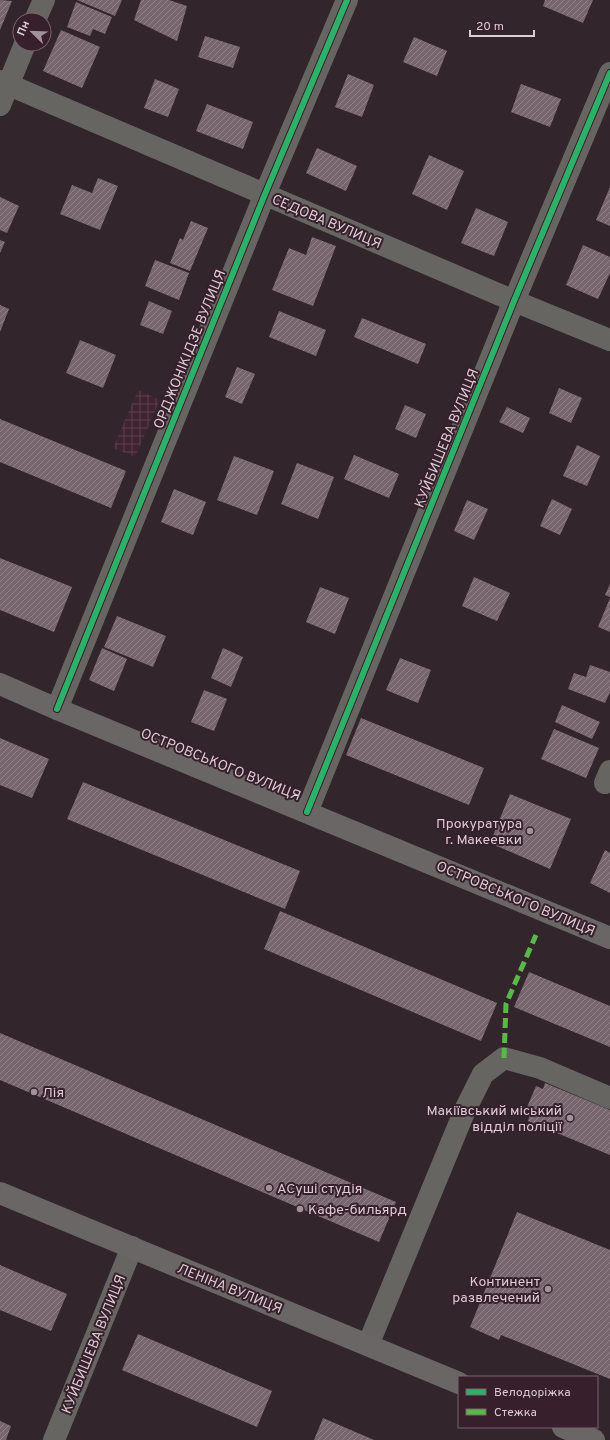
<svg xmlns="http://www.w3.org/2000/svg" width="610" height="1440" viewBox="0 0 610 1440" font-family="Overpass,sans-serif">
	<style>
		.industrial { fill: url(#industrial-grid) }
		.building { fill: url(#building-hatch) }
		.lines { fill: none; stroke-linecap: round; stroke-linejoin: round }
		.street { stroke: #666562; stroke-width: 22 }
		.secondary { stroke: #696665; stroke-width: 22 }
		.quiet { stroke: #58b947; stroke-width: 5; stroke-dasharray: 10 5; stroke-linecap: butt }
		.cycleway-casing { stroke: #37202b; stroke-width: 8 }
		.cycleway { stroke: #2db169; stroke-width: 6 }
		.poi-dot { fill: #a09298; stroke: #37202b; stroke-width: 1.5 }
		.labels { text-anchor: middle; stroke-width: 4; stroke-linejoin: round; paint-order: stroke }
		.street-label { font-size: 14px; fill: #dcccd3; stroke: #37202b }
		.poi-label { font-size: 14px; fill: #dcccd3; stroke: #37202b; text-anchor: end }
	</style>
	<defs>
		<pattern id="industrial-grid" width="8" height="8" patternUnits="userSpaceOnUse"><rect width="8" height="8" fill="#3f2331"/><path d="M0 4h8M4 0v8" fill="none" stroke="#5a424e"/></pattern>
		<pattern id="building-hatch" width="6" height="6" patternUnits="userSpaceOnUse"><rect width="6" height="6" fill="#78666f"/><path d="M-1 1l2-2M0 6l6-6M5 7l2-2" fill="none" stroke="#918289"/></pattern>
	</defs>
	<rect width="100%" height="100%" fill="#32252b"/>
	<polygon class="industrial" points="138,390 160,400 135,457 113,448"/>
	<g class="building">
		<polygon points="0,0 12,1 0,30"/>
		<polygon points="77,0 122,0 115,16"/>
		<polygon points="141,0 169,0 187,6 177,41 134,20"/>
		<polygon points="545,0 593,0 583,23 543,6"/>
		<polygon points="76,2 112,17 105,34 93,29 90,36 67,27"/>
		<polygon points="61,30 100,47 82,88 43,71"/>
		<polygon points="205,36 240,47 233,68 198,57"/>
		<polygon points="414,37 447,51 437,76 403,62"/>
		<polygon points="348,74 374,85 362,117 335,107"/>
		<polygon points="155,79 179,89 168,117 144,108"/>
		<polygon points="521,84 561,99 550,127 511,112"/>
		<polygon points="207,104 253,122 243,149 196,131"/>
		<polygon points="317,148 357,166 346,191 306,173"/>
		<polygon points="429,155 464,171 447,210 412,194"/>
		<polygon points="98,178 118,186 100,230 60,214 72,185 92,193"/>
		<polygon points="610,187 610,226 596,220"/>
		<polygon points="0,197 19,206 7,233 0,230"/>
		<polygon points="476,208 508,222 494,256 461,243"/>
		<polygon points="191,221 208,228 190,271 170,263 180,238 183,240"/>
		<polygon points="312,237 336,246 313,306 272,290 289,248 306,255"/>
		<polygon points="0,240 5,242 0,253"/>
		<polygon points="583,245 610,257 610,273 598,299 566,285"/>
		<polygon points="155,260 189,273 179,300 145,286"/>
		<polygon points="149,301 172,311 163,334 140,325"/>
		<polygon points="0,305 9,309 0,332"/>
		<polygon points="279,311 326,330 316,356 269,337"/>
		<polygon points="362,318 426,344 418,364 354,337"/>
		<polygon points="80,340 116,355 103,388 66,373"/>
		<polygon points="237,367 255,374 242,404 225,397"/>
		<polygon points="559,388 582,398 571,423 549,413"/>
		<polygon points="405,405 426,414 416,438 395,429"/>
		<polygon points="507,407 530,418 523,433 499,422"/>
		<polygon points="0,419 126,471 111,508 0,462"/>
		<polygon points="577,445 600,456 587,486 563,476"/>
		<polygon points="354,455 399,474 389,498 344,479"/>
		<polygon points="234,456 274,471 257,515 217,500"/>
		<polygon points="297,463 334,477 318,519 281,504"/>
		<polygon points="174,489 206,502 193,535 161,522"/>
		<polygon points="552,499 572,509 560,535 540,526"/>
		<polygon points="467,500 488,509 474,540 454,531"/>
		<polygon points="0,558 72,587 54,632 0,610"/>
		<polygon points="474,577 510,593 497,621 462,606"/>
		<polygon points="610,584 610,597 605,595"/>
		<polygon points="320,587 349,598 335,634 306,622"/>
		<polygon points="610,598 610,632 598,627"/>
		<polygon points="117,616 166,636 153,667 104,647"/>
		<polygon points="102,648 127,659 114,691 89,680"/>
		<polygon points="223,648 243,657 231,687 211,678"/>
		<polygon points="400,658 431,670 418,703 386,690"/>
		<polygon points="590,665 610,672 610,692 605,703 568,689 574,673 586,677"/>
		<polygon points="204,690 227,699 214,731 191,722"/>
		<polygon points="562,705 600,722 592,739 555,722"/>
		<polygon points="361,718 484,768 469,805 346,755"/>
		<polygon points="554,729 599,748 586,778 541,759"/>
		<polygon points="0,738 49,759 32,798 0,785"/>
		<polygon points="83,782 300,871 285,909 67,819"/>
		<polygon points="510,794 571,819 550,869 490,843"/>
		<polygon points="605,850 610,853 610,893 590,883"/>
		<polygon points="280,911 497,1003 481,1041 264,949"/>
		<polygon points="529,972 610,1006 610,1047 514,1007"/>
		<polygon points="0,1033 396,1202 379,1242 0,1080"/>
		<polygon points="545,1083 610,1110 610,1155 528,1121 530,1114 525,1112 536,1086 543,1089"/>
		<polygon points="517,1212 610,1250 610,1379 501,1335 499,1340 470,1327"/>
		<polygon points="0,1265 67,1294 51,1331 0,1310"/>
		<polygon points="138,1334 272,1391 257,1427 122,1370"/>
		<polygon points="323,1418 374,1440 314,1440"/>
		<polygon points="0,1421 11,1426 6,1440 0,1440"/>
	</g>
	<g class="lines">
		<g class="street">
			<polyline points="35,20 44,0"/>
			<polyline points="0,81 514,301 610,340"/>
			<polyline points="0,105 25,44"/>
			<polyline points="57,709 265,194 347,0"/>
			<polyline points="605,783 610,771"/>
			<polyline points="307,812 514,301 610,73"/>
			<polyline points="368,1345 465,1110 483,1074 504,1058 540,1068 610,1098"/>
			<polyline points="54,1440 132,1247"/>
		</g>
		<g class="secondary">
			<polyline points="0,684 57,709 610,938"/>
			<polyline points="0,1193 459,1383"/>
			<polyline points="563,1427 594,1440"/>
		</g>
		<polyline class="quiet" points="504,1058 506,1004 536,935"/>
		<g class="cycleway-casing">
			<g id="cycleway">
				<polyline points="57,709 265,194 347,0"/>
				<polyline points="307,812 514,301 610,73"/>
			</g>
		</g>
		<use href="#cycleway" class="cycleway"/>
	</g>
	<g class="poi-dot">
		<circle cx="530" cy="831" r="4"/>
		<circle cx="34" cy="1092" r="4"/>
		<circle cx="570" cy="1118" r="4"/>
		<circle cx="269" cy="1188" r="4"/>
		<circle cx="300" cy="1209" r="4"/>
		<circle cx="548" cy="1289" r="4"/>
	</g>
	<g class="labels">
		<g class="street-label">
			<text transform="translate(327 221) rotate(23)" y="5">СЕДОВА ВУЛИЦЯ</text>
			<text transform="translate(189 349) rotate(-68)" y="5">ОРДЖОНІКІДЗЕ ВУЛИЦЯ</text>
			<text transform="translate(446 438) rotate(-68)" y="5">КУЙБИШЕВА ВУЛИЦЯ</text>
			<text transform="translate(221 764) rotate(22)" y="5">ОСТРОВСЬКОГО ВУЛИЦЯ</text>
			<text transform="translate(516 898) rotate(23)" y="5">ОСТРОВСЬКОГО ВУЛИЦЯ</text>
			<text transform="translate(230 1288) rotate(22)" y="5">ЛЕНІНА ВУЛИЦЯ</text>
			<text transform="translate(93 1344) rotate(-68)" y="5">КУЙБИШЕВА ВУЛИЦЯ</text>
		</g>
		<g class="poi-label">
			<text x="522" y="828">Прокуратура<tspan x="522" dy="16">г. Макеевки</tspan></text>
			<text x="42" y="1097" text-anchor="start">Лія</text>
			<text x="562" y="1115">Макіївський міський<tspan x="562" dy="16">відділ поліції</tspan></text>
			<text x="277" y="1193" text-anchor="start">АСуші студія</text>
			<text x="308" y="1214" text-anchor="start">Кафе-бильярд</text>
			<text x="540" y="1286">Континент<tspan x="540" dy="16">развлечений</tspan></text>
		</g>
	</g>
	<rect x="458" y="1376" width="140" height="52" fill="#37202b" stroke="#79656e"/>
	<rect x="466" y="1389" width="20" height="6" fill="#2db169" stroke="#79656e"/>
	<text x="494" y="1396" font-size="12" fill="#dcccd3">Велодоріжка</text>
	<rect x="466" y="1409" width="20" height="6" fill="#58b947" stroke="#79656e"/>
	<text x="494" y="1416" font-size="12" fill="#dcccd3">Стежка</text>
	<g transform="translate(32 32) rotate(293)"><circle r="19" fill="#37202b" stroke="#79656e"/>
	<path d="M0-3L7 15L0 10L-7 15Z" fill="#a09298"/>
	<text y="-6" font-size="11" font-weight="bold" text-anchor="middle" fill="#dcccd3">Пн</text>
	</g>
	<path d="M470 30v6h64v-6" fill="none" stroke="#dcccd3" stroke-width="2"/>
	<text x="476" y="30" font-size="12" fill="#dcccd3" stroke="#37202b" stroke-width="3" paint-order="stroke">20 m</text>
</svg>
